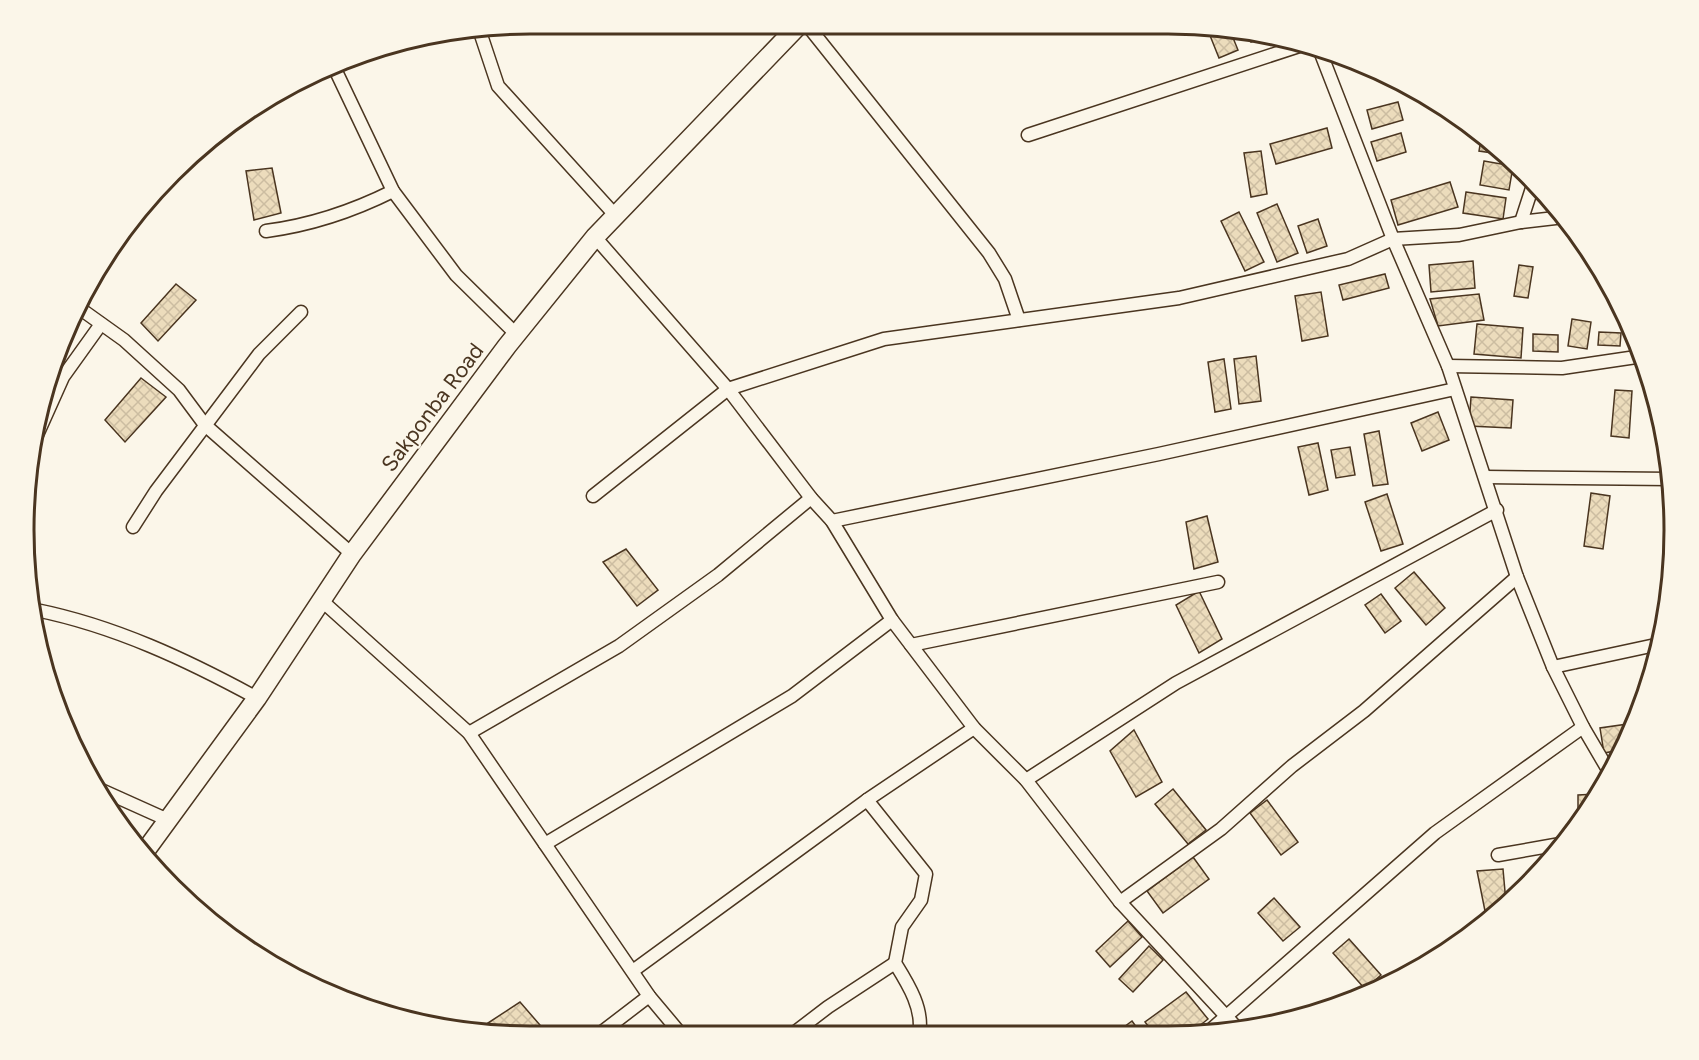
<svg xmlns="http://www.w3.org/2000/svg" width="1699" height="1060" viewBox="0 0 1699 1060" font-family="Figtree,sans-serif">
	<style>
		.building { fill: url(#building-cross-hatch); stroke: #4a3520; stroke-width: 1.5 }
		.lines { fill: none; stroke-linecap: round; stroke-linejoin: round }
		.street-casing { stroke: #4a3520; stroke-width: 15 }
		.secondary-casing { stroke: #4a3520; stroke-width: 21 }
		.street { stroke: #fbf6e9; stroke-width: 12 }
		.secondary { stroke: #fbf6e9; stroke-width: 18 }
		.labels { text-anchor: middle; stroke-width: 4.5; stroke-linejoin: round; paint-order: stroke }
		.street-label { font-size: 22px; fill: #4a3520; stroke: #fbf6e9 }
		.rim { fill: none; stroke: #4a3520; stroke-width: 3 }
	</style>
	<defs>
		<pattern id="building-cross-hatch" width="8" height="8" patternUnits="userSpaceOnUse" patternTransform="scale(1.5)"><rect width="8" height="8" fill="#ecdcbc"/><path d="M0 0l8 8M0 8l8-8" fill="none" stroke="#ccbda1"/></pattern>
	</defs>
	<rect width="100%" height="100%" fill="#fbf6e9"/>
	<g class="building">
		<polygon points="1207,28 1229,28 1238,50 1219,58"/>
		<polygon points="1247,32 1266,37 1251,42"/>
		<polygon points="1398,102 1403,120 1372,129 1367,110"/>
		<polygon points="1327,128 1332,148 1276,164 1270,144"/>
		<polygon points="1401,133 1406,152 1377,161 1371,142"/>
		<polygon points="1482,133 1506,155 1479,151"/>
		<polygon points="1261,151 1267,194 1251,197 1244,153"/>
		<polygon points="1484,161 1513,166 1509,190 1480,185"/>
		<polygon points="272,168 281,213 254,220 246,171"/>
		<polygon points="1450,182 1458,207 1398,225 1391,200"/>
		<polygon points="1466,192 1506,198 1503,219 1463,213"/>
		<polygon points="1277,204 1298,253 1277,262 1257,213"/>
		<polygon points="1239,212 1264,262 1245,271 1221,221"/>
		<polygon points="1318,219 1327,246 1307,253 1298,226"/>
		<polygon points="1473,261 1475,288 1431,292 1429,265"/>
		<polygon points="1519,265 1533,267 1528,298 1514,296"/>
		<polygon points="1385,274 1389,288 1343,300 1339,285"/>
		<polygon points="176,284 196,300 158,341 141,323"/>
		<polygon points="1321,292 1328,336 1302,341 1295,296"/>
		<polygon points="1479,294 1484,320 1438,326 1430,299"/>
		<polygon points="1572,319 1591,322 1587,349 1568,346"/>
		<polygon points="1477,324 1523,328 1521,358 1474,354"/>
		<polygon points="1631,330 1640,349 1629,347"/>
		<polygon points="1599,332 1621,333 1620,346 1598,345"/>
		<polygon points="1533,334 1558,335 1558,352 1533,351"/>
		<polygon points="1256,356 1261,401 1239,404 1234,359"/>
		<polygon points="1224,359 1231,409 1215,412 1208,362"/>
		<polygon points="141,378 166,397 125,442 105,420"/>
		<polygon points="1615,390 1632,391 1629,438 1611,436"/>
		<polygon points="1471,397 1513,400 1511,428 1469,426"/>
		<polygon points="1438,412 1449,440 1422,451 1411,423"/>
		<polygon points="1379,431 1388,484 1373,486 1364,434"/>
		<polygon points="1318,443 1328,490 1309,495 1298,447"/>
		<polygon points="1350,447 1355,475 1336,478 1331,450"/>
		<polygon points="1591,493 1610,496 1603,549 1584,546"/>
		<polygon points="1387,494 1403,544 1381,551 1365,502"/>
		<polygon points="1207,516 1218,562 1194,569 1186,522"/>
		<polygon points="626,549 658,590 637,606 603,562"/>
		<polygon points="1414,572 1445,608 1426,625 1395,588"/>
		<polygon points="1199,591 1222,639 1199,653 1176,605"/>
		<polygon points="1381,594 1401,621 1385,633 1365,605"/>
		<polygon points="1635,723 1625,749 1604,753 1600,728"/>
		<polygon points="1134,730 1162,782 1136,797 1110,751"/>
		<polygon points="1173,789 1206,830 1188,844 1155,804"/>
		<polygon points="1597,794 1597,796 1578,825 1578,795"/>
		<polygon points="1267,800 1298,842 1281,855 1250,813"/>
		<polygon points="1193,857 1209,879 1163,913 1147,891"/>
		<polygon points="1503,869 1506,903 1494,914 1486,916 1477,871"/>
		<polygon points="1274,898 1300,927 1283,941 1258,913"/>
		<polygon points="1128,921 1142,937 1110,967 1096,951"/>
		<polygon points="1349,939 1381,975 1365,989 1333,953"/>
		<polygon points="1149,946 1163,960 1133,992 1119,979"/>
		<polygon points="1186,992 1208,1019 1188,1035 1155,1035 1145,1022"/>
		<polygon points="520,1002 546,1032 495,1032 488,1023"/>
		<polygon points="1132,1021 1142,1035 1117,1035 1116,1033"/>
	</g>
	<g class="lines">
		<g class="street-casing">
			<g id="street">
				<polyline points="808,26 989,253 1005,279 1019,320"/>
				<polyline points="480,32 498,86 615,215"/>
				<polyline points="1320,51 1393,239 1448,366 1517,577 1553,667 1583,727 1607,768 1613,770"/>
				<polyline points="334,67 393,191 456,275 516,334"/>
				<polyline points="1028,135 1299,46"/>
				<polyline points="1521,222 1534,182"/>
				<path d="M266,231c46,-6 85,-19 127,-40"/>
				<polyline points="595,237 728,389 811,498 832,521 892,620 974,728 1026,780 1120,902 1238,1029"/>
				<polyline points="82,310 124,340 179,390 205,425 352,554"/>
				<polyline points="1448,366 1562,368 1643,356"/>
				<polyline points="37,435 63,377 101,324"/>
				<polyline points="1485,477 1671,479"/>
				<polyline points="593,496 728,389 884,339 1179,298 1348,259 1393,239 1459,235 1521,222 1564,217"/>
				<polyline points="832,521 1159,454 1455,389"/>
				<polyline points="133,527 156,491 259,354 301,312"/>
				<polyline points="321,600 469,733 649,996 680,1033"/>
				<path d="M36,610c79,16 151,50 221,88"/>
				<polyline points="911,645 1218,582"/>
				<polyline points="1553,667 1660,644"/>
				<polyline points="469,733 619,646 718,575 811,498"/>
				<polyline points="1026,780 1176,683 1497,510"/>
				<polyline points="99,789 168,820"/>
				<path d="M867,800l59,74 -5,26 -19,27 -7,36c13,21 29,46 24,71"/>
				<polyline points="545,844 792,696 892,620"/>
				<polyline points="1498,855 1566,843"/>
				<polyline points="1120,902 1221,829 1292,766 1364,711 1517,577"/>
				<polyline points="634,970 867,800 974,728"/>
				<polyline points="602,1032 649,996"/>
				<polyline points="794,1033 828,1007 895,963"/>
				<polyline points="1206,1034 1435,833 1583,727"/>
			</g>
		</g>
		<g class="secondary-casing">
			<polyline id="secondary" points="146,850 257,698 352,554 507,346 595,237 798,26"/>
		</g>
		<use href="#street" class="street"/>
		<use href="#secondary" class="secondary"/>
	</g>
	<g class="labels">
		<g class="street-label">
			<text transform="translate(432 407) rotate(-53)" y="8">Sakponba Road</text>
		</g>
	</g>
	<path d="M0 0H1699V1060H0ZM530 34H1168A496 496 0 0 1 1664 530V530A496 496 0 0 1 1168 1026H530A496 496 0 0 1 34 530V530A496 496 0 0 1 530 34Z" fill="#fbf6e9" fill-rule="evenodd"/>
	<path class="rim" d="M530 34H1168A496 496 0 0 1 1664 530V530A496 496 0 0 1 1168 1026H530A496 496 0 0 1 34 530V530A496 496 0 0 1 530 34Z"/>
</svg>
